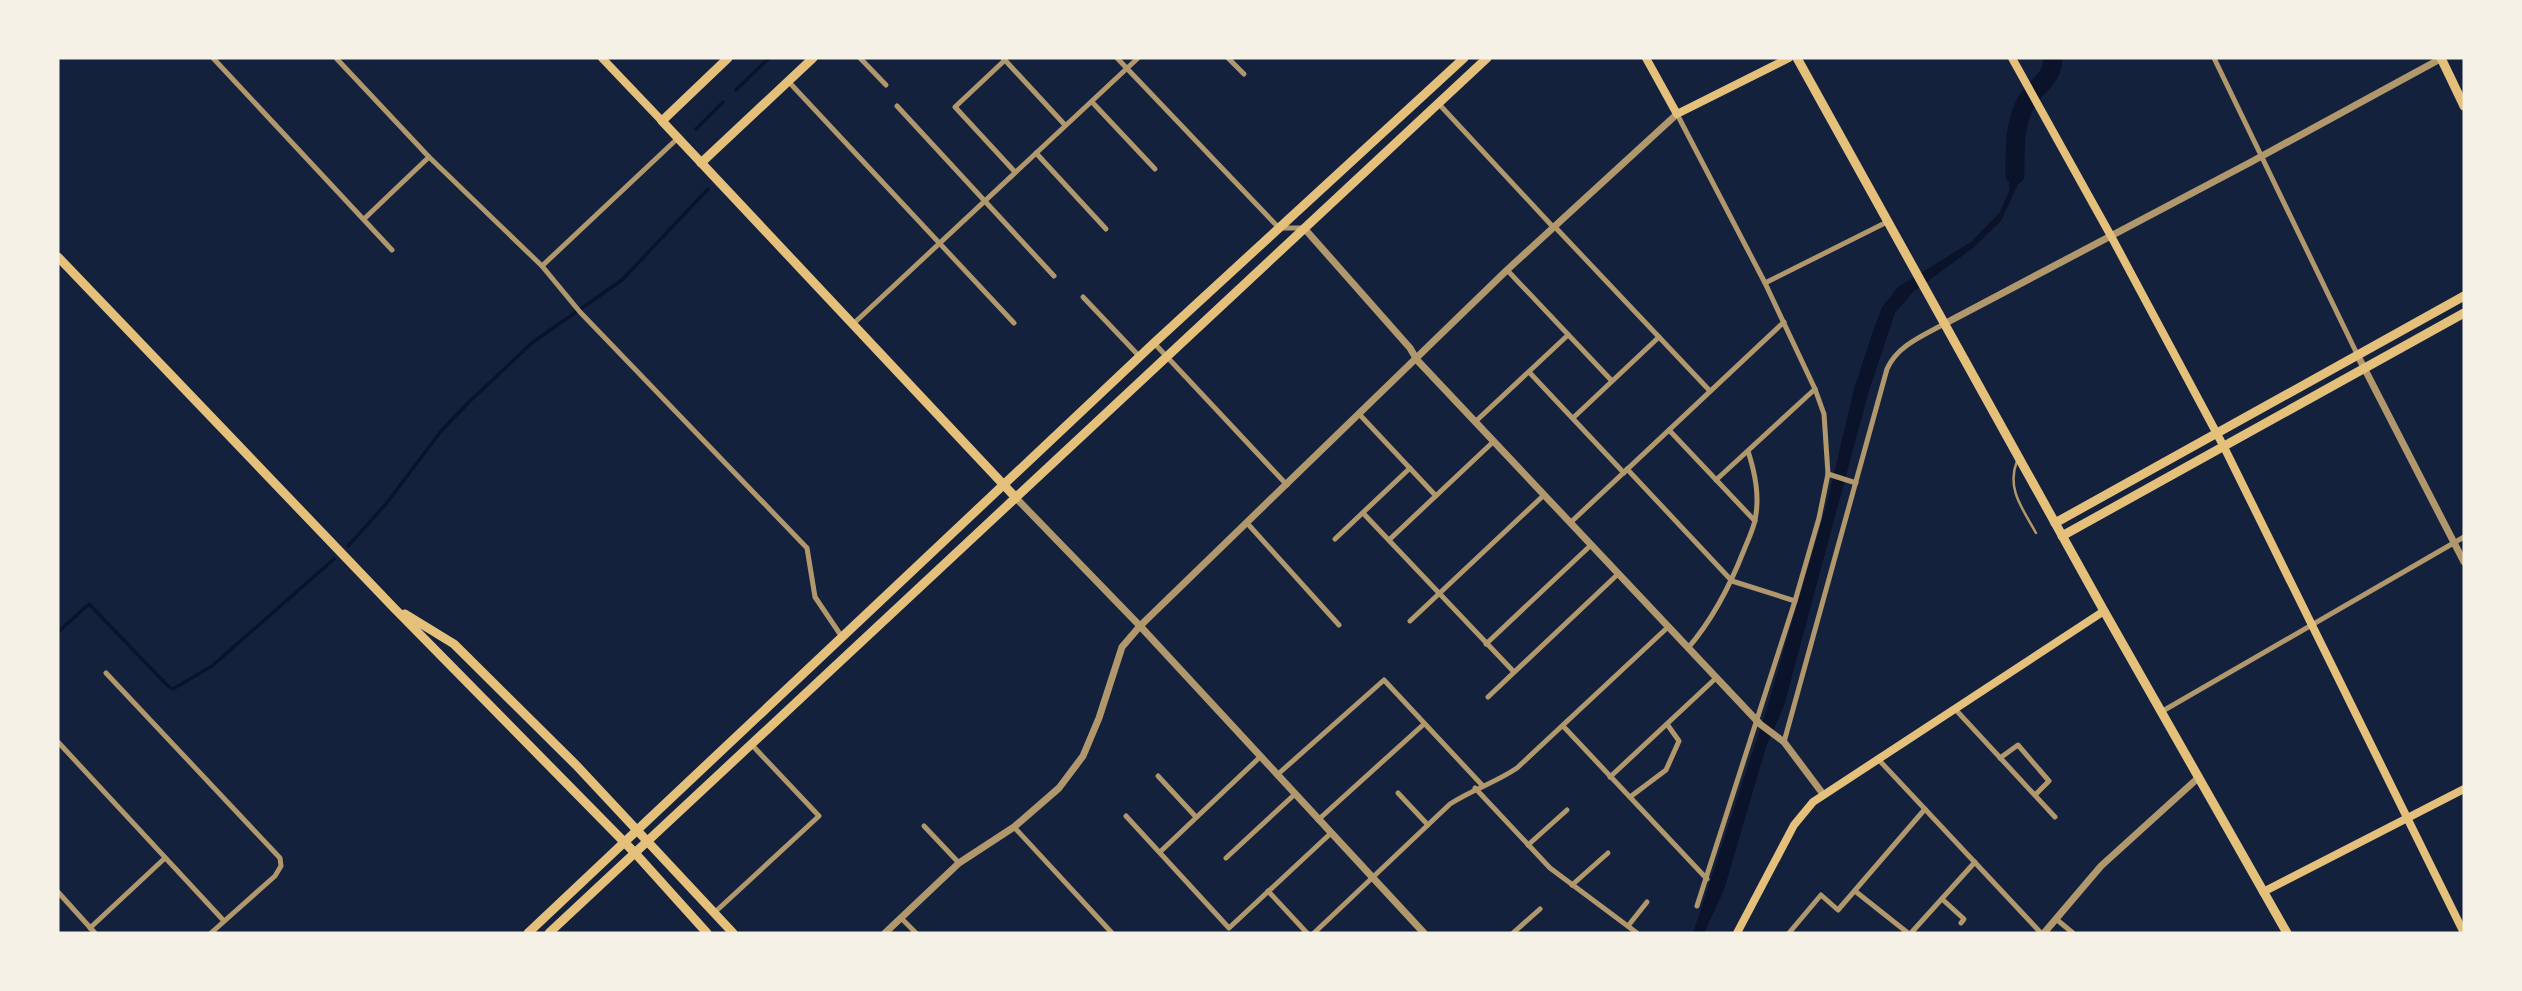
<svg xmlns="http://www.w3.org/2000/svg" width="2522" height="991" viewBox="0 0 2522 991" font-family="'Exo 2',sans-serif">
	<style>
		.water { fill: #0b132b }
		.lines { fill: none; stroke-linecap: round; stroke-linejoin: round }
		.stream { stroke: #0b132b; stroke-width: 3.5 }
		.river { stroke: #0b132b; stroke-width: 19 }
		.service { stroke: #b1986c; stroke-width: 2.5 }
		.minor { stroke: #b1986c; stroke-width: 5 }
		.tertiary { stroke: #b1986c; stroke-width: 7 }
		.secondary { stroke: #e5c07b; stroke-width: 8 }
		.primary { stroke: #e5c07b; stroke-width: 9 }
	</style>
	<rect width="100%" height="100%" fill="#14213d"/>
	<g class="water">
		<path d="M2047,58h14c1,14 -6,20 -16,30l-5,-10 5,-6z"/>
		<polygon points="2018,148 2021,151 2020,180 2001,221 1973,248 1913,292 1895,313 1868,394 1784,706 1766,747 1724,890 1704,933 1693,933 1766,711 1827,503 1854,389 1874,328 1882,307 1898,287 1971,242 2000,212 2009,191 2010,153"/>
	</g>
	<g class="lines">
		<g class="stream">
			<polyline points="736,90 769,58"/>
			<polyline points="696,129 723,102"/>
			<polyline points="348,546 386,504 441,431 469,402 533,342 622,280 708,189"/>
			<polyline points="58,632 89,604 169,687 173,689 212,666 334,559"/>
		</g>
		<path class="river" d="M2015,175c0,-23 -1,-49 10,-71 10,-19 27,-22 28,-46"/>
		<path class="service" d="M2017,461c-11,28 6,48 19,72"/>
		<g class="minor">
			<polyline points="213,58 392,250"/>
			<polyline points="336,58 429,157 542,266 580,312 807,548 815,597 842,637"/>
			<polyline points="860,58 886,85"/>
			<polyline points="1003,58 1065,125"/>
			<polyline points="1117,58 1279,228 1303,228"/>
			<polyline points="1228,58 1244,74"/>
			<polyline points="2214,58 2358,356"/>
			<polyline points="1005,60 955,107 1015,172"/>
			<polyline points="788,81 1014,323"/>
			<polyline points="1092,102 1155,169"/>
			<polyline points="1438,103 1554,228"/>
			<polyline points="897,106 1054,276"/>
			<polyline points="1677,114 1765,283 1815,389 1824,414 1828,474 1819,518 1795,601 1697,906"/>
			<polyline points="1036,153 1106,229"/>
			<polyline points="364,219 429,157"/>
			<polyline points="1555,227 1710,391"/>
			<polyline points="542,266 678,138"/>
			<polyline points="1507,270 1612,381"/>
			<polyline points="1765,283 1887,222"/>
			<polyline points="1083,297 1140,357"/>
			<polyline points="852,325 1138,58"/>
			<polyline points="1154,343 1287,485"/>
			<polyline points="1529,372 1624,473"/>
			<polyline points="1360,415 1436,496"/>
			<polyline points="1573,418 1659,337"/>
			<polyline points="1475,422 1568,335"/>
			<polyline points="1669,430 1755,521"/>
			<polyline points="1627,469 1732,581 1795,601"/>
			<polyline points="1828,474 1856,483"/>
			<polyline points="1716,480 1815,389"/>
			<polyline points="1363,513 1514,672"/>
			<polyline points="1247,523 1339,625"/>
			<polyline points="1570,523 1784,322"/>
			<polyline points="1335,539 1410,468"/>
			<polyline points="1389,540 1493,442"/>
			<polyline points="1410,621 1544,495"/>
			<polyline points="1486,644 1591,545"/>
			<path d="M1688,648c25,-29 42,-62 56,-98 4,-10 9,-20 11,-30 5,-24 0,-47 -7,-69"/>
			<polyline points="106,673 280,858 281,866 275,876 211,933"/>
			<polyline points="1488,697 1618,574"/>
			<polyline points="1955,709 2055,817"/>
			<polyline points="2161,712 2464,537"/>
			<polyline points="1563,726 1707,879"/>
			<polyline points="58,742 224,921"/>
			<path d="M1784,742l103,-373c10,-23 35,-33 57,-45"/>
			<polyline points="2000,758 2018,745 2049,781 2035,795"/>
			<polyline points="1878,759 2041,933"/>
			<polyline points="1277,775 1384,680 1482,785"/>
			<polyline points="1158,776 1196,817"/>
			<polyline points="1610,777 1716,678"/>
			<polyline points="1475,788 1550,868 1637,933"/>
			<polyline points="1398,793 1428,825"/>
			<polyline points="1630,797 1666,770 1679,741 1667,724"/>
			<polyline points="1126,816 1229,928 1331,833"/>
			<polyline points="1318,820 1424,724"/>
			<polyline points="924,826 959,863"/>
			<polyline points="1014,827 1112,933"/>
			<polyline points="1528,845 1567,810"/>
			<polyline points="1160,852 1260,757"/>
			<polyline points="1226,858 1295,794"/>
			<polyline points="1572,885 1608,853"/>
			<polyline points="1268,891 1307,933"/>
			<polyline points="1855,891 1908,933"/>
			<polyline points="58,892 95,933"/>
			<polyline points="1942,899 1964,919 1961,923"/>
			<polyline points="714,913 819,816 751,744"/>
			<polyline points="901,918 916,933"/>
			<polyline points="2056,919 2073,933"/>
			<polyline points="1628,926 1647,902"/>
			<polyline points="90,928 165,858"/>
			<path d="M1314,933l136,-129c23,-15 45,-21 67,-36l151,-141"/>
			<polyline points="1513,933 1540,909"/>
			<polyline points="1789,933 1821,895 1838,910 1925,809"/>
			<polyline points="1911,933 1975,862"/>
		</g>
		<g class="tertiary">
			<polyline points="1304,228 1410,348 1417,360 1760,724 1784,742 1823,794"/>
			<polyline points="1944,324 2251,162 2442,58"/>
			<polyline points="2358,356 2464,562"/>
			<polyline points="1016,498 1140,626 1424,933"/>
			<polyline points="885,933 959,863 1014,827 1059,788 1083,756 1099,718 1122,647 1140,626 1507,270 1677,114"/>
			<polyline points="2044,933 2101,866 2198,778"/>
		</g>
		<g class="secondary">
			<polyline points="602,58 662,121"/>
			<polyline points="1646,58 1677,114 1789,58"/>
			<polyline points="2012,58 2111,236 2224,447 2464,933"/>
			<polyline points="2263,892 2464,789"/>
			<polyline points="1737,933 1794,825 1813,802 2104,611"/>
		</g>
		<g class="primary">
			<polyline points="728,58 662,121 1016,498"/>
			<polyline points="1797,58 2104,611 2287,933"/>
			<polyline points="2441,58 2464,106"/>
			<polyline points="701,163 813,58"/>
			<polyline points="58,257 394,608 635,853 707,933"/>
			<polyline points="2055,523 2464,296"/>
			<polyline points="2062,536 2464,313"/>
			<polyline points="405,614 454,644 576,765 733,933"/>
			<polyline points="528,933 1154,343 1464,58"/>
			<polyline points="549,933 1487,58"/>
		</g>
	</g>
	<rect width="2522" height="991" fill="none" stroke="#f6f1e7" stroke-width="119"/>
</svg>
